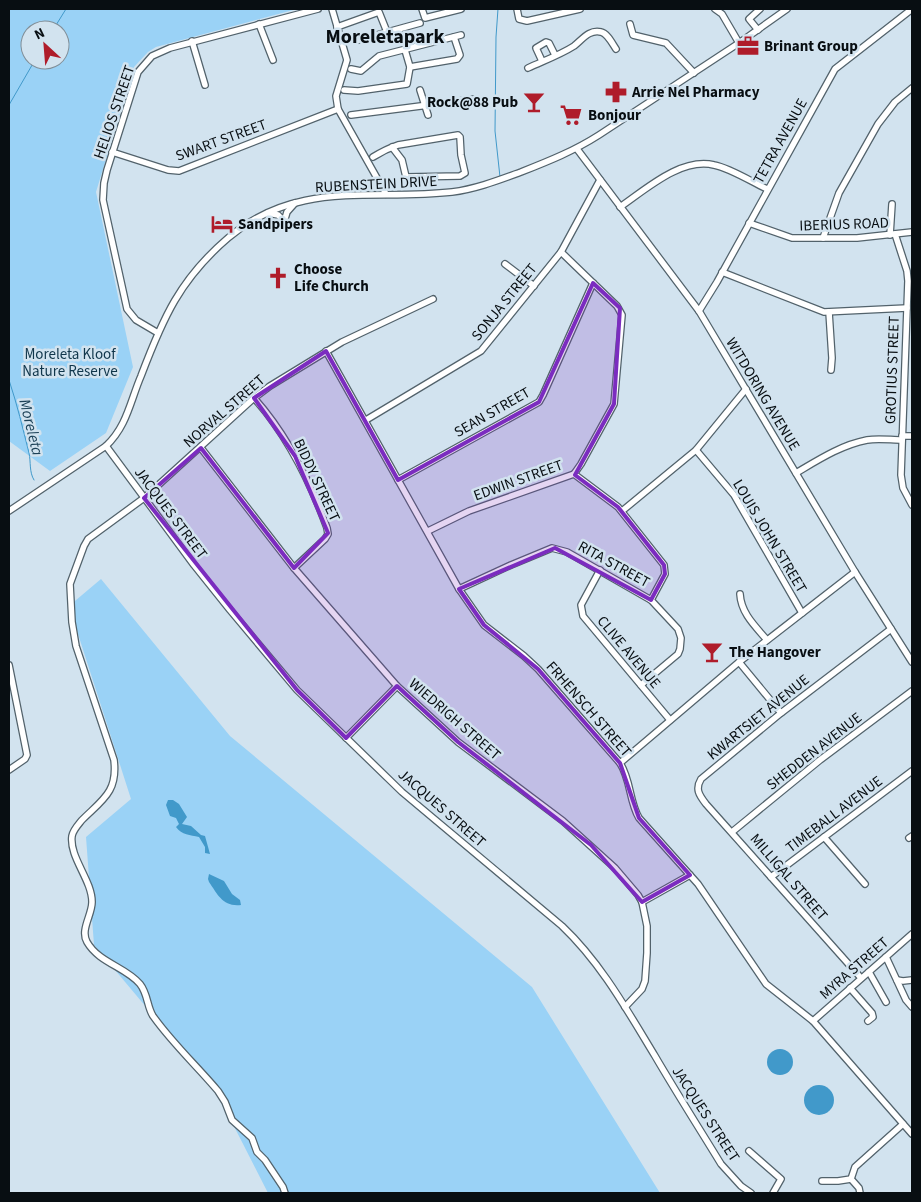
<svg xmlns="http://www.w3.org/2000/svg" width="921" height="1202" viewBox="0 0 921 1202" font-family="'Source Sans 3',sans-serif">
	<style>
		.green { fill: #9ad2f6; fill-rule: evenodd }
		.water { fill: #4199ca }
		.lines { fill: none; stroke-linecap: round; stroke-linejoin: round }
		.stream { stroke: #4199ca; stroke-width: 1 }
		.minor-casing { stroke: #52626b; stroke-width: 8 }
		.minor { stroke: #fff; stroke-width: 5.5 }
		.marked { fill: #7b2cbf; fill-opacity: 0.2; stroke: #7b2cbf; stroke-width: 4; stroke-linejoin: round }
		.labels { text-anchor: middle; stroke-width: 5; stroke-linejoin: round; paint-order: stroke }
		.poi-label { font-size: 15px; font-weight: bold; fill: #080e12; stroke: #d2e3ef; text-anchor: start }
		.street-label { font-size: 15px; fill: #080e12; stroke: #d2e3ef }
		.park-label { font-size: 15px; fill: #10364b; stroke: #d2e3ef }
		.water-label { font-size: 16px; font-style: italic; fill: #1d4258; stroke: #d2e3ef }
		.district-label { font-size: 20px; font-weight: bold; fill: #080e12; stroke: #d2e3ef }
	</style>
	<rect width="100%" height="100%" fill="#d2e3ef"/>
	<g class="green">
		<path d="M9,9h288l-141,38 -8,5 -14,15 -38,125 37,175 -27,66 -56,38 -41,-30zM30,30h30v30h-30z"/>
		<polygon points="101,579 230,736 532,987 660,1193 268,1193 215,1089 94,945 86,837 131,799 69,606"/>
	</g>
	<g class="water">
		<path d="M168,800h5l6,4 8,13 -5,7 9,2 10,9 4,1 5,18 -5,-1v-6l-6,-10c-9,-2 -17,-2 -23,-10l3,-3 -3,-6 -6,-2 -4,-11z"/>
		<path d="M209,874l15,7 8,13 8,6 1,5c-18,2 -23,-10 -32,-23l-1,-3z"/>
		<circle cx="780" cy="1062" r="13"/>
		<circle cx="819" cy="1100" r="15"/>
	</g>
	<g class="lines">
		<g class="stream">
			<polyline points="498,9 496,37 495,131 500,177"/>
			<polyline points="53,30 66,9"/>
			<polyline points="9,105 35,60"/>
			<path d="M9,380c8,24 14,49 20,73 2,9 0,19 5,27"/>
		</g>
		<g class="minor-casing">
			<g id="minor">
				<polyline points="332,9 347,60 336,96 338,109 386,194"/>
				<polyline points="422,9 425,18 461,9"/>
				<polyline points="517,9 519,19 527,21 580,9"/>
				<polyline points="715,9 722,14 739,43"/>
				<polyline points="259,24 273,60"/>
				<polyline points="630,24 633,35 666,43 694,73"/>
				<polyline points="337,27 379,12 387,32"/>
				<polyline points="758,30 749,19 760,9"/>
				<polyline points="192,41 205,85"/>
				<polyline points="355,41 420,23"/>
				<polyline points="542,61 536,48 546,42 549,43 555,55"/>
				<polyline points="410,67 457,59 460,55 454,37"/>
				<path d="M528,68c15,-7 32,-13 46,-22 8,-6 15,-17 27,-14 6,1 11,11 15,17"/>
				<polyline points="351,69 361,71 379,56 461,35"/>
				<polyline points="344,90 358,91 407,84 410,67 405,50"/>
				<polyline points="420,90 428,115"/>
				<polyline points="351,115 475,99"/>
				<polyline points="577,149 699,311 855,572 912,662"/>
				<polyline points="112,152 168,170 179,171 338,109"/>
				<path d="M373,157c8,-5 16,-9 25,-12l60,-10 2,2 1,18 4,18 -5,3 -54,1 -4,-17 -10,-13"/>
				<path d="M620,207c25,-17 61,-50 94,-42 16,3 38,17 53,24"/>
				<polyline points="268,213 278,215 283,220"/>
				<polyline points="284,222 287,212 295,203"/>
				<polyline points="749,223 792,238 857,238 912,232"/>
				<polyline points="895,234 907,271 908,281 901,475 903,488 912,505"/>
				<polyline points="890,235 892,204"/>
				<polyline points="823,238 839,193 878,124 895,102 912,88"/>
				<polyline points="561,252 617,306 622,315 614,404 581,464 574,474"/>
				<polyline points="505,264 534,286"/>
				<polyline points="722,272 824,312 907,308"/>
				<polyline points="699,311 717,282 835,69 912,9"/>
				<polyline points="829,312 832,358 831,370"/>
				<polyline points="158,333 136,320 127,309 103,200 104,183 107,170 138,72 152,56 170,48 318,9"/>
				<path d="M326,351l133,238 25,36 40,31 14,13 82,94c11,17 9,38 19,55l59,66 68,100 47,37 99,113"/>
				<path d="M254,398c34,38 56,83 73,130l1,6 -3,5 -31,29"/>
				<polyline points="366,420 481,351 561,252 600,180"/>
				<polyline points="902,436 912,436"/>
				<path d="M106,446l88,119 36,45 67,80 105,102 160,134c39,37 65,84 93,130 21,36 44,72 66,108l20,22 10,7"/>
				<polyline points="201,448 294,568 397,686 458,742 563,821 615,868 638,895 642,902 647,926 647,953 645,981 642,989 625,1007"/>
				<polyline points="696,450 734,495 802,613"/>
				<path d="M796,473c22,-13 45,-28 71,-33 11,-2 24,0 35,0"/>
				<polyline points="398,480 539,402 543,395 593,283"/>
				<path d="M9,511l97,-65c21,-20 24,-44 35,-70 22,-58 39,-97 87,-138 69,-59 144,-37 224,-46 24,-3 47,-12 69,-20 28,-11 53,-21 78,-37l140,-92 48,-34"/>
				<polyline points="622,511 696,450 746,389"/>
				<polyline points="428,531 469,511 574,474 618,507 664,565 665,574 651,600"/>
				<polyline points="600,570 581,605 583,616 670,720"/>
				<polyline points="459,589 511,565 552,548 567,552 651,600 678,629 681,638 680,649 678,654 641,685"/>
				<path d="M740,594c1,19 15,32 27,46"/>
				<polyline points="739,662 781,713"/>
				<polyline points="9,665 27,755 25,759 9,770"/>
				<polyline points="346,738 397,686"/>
				<polyline points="620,763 739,662 855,572"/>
				<polyline points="732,832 820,760 912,691"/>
				<polyline points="824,837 865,884"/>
				<polyline points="909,838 912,836"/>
				<polyline points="771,877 912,771"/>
				<polyline points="642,902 690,875"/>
				<polyline points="886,957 906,1000 912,1007"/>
				<polyline points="869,972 886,1002"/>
				<path d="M861,978l-155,-174c-7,-9 -11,-15 -5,-25l80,-66 110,-84"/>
				<polyline points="897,980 903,981 912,980"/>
				<polyline points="850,988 872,1013 873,1017 868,1021"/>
				<polyline points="813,1021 912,934"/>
				<polyline points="749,1151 781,1179 773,1193"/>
				<polyline points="851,1179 859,1188 860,1193"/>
				<polyline points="822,1181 838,1181 851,1179 855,1167 903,1124"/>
				<path d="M285,1193l-2,-6 -18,-27 -8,-8 -5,-14 -20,-18 -7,-18 -7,-11c-21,-25 -46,-48 -65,-75 -6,-9 -5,-22 -13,-32 -14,-17 -41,-21 -53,-42 -7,-12 5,-27 5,-40 0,-22 -23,-45 -20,-66 1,-6 6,-11 10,-16 20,-20 36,-28 32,-60l-38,-114 -4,-24 -2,-38 14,-38 4,-7 56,-41 110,-100 16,-12 72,-44 91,-43"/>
			</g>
		</g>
		<use href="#minor" class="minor"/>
	</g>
	<path class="marked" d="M593,283l27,25 -6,96 -39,71 43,32 46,58 1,9 -14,26 -96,-52 -96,41 25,36 54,44 82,94 19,55 51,57 -48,27 -51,-57 -133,-103 -61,-56 -51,52 -49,-48 -153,-192 57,-50 93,120 34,-35 -33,-77 -41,-58 72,-47 72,129 141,-78z"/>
	<defs>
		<g id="office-bare" transform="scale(1.725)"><path d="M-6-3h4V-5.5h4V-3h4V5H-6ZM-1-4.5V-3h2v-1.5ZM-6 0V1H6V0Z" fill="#af1c2a" stroke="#d2e3ef" stroke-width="2.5" paint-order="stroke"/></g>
		<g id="pharmacy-bare" transform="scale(1.725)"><path d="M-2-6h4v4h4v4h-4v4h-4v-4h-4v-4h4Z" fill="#af1c2a" stroke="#d2e3ef" stroke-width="2.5" paint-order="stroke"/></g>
		<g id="bar-bare" transform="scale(1.725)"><path d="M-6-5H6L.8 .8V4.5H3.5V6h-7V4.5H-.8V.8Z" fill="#af1c2a" stroke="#d2e3ef" stroke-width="2.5" paint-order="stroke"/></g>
		<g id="supermarket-bare" transform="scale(1.725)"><path d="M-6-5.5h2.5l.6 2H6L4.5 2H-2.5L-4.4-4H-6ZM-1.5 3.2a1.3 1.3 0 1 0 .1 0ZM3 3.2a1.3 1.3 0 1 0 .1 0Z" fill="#af1c2a" stroke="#d2e3ef" stroke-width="2.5" paint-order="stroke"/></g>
		<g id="hotel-bare" transform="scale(1.725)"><path d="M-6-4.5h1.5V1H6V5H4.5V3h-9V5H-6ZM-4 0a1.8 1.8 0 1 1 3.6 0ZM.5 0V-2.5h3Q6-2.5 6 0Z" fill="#af1c2a" stroke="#d2e3ef" stroke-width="2.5" paint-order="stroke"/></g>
		<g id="church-bare" transform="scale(1.725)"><path d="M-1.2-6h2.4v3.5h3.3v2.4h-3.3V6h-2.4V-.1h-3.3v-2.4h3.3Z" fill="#af1c2a" stroke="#d2e3ef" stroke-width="2.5" paint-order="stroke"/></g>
	</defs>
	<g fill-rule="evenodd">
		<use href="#office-bare" x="748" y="46"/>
		<use href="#pharmacy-bare" x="616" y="92"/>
		<use href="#bar-bare" x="534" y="102"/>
		<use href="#supermarket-bare" x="571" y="115"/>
		<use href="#hotel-bare" x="222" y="224"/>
		<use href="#church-bare" x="278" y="278"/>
		<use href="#bar-bare" x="712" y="652"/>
	</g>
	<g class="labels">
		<g class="poi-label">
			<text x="764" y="51">Brinant Group</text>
			<text x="632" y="97">Arrie Nel Pharmacy</text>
			<text x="518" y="107" text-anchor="end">Rock@88 Pub</text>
			<text x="588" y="120">Bonjour</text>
			<text x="238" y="229">Sandpipers</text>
			<text x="294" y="274">Choose<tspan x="294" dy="17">Life Church</tspan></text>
			<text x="729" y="657">The Hangover</text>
		</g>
		<g class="street-label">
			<text transform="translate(114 112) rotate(-71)" y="5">HELIOS STREET</text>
			<text transform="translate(221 140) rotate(-20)" y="5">SWART STREET</text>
			<text transform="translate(780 141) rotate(-61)" y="5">TETRA AVENUE</text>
			<text transform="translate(376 184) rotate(-3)" y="5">RUBENSTEIN DRIVE</text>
			<text transform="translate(844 224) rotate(-2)" y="5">IBERIUS ROAD</text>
			<text transform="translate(504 302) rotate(-51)" y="5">SONJA STREET</text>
			<text transform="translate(892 370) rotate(-88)" y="5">GROTIUS STREET</text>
			<text transform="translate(763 394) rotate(59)" y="5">WITDORING AVENUE</text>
			<text transform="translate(224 411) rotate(-41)" y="5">NORVAL STREET</text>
			<text transform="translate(492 412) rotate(-30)" y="5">SEAN STREET</text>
			<text transform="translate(317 480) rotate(65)" y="5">BIDDY STREET</text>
			<text transform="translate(518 480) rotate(-20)" y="5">EDWIN STREET</text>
			<text transform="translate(171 513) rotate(53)" y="5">JACQUES STREET</text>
			<text transform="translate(770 536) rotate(59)" y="5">LOUIS JOHN STREET</text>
			<text transform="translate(614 564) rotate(29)" y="5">RITA STREET</text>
			<text transform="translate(629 652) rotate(50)" y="5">CLIVE AVENUE</text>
			<text transform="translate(589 709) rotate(49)" y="5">FRHENSCH STREET</text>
			<text transform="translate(758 717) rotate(-39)" y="5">KWARTSIET AVENUE</text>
			<text transform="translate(455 719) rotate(41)" y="5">WIEDRIGH STREET</text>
			<text transform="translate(814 751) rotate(-38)" y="5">SHEDDEN AVENUE</text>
			<text transform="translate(442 808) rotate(41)" y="5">JACQUES STREET</text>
			<text transform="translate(834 814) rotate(-37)" y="5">TIMEBALL AVENUE</text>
			<text transform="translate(789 877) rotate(49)" y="5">MILLIGAL STREET</text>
			<text transform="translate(854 968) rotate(-41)" y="5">MYRA STREET</text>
			<text transform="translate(706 1114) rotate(57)" y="5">JACQUES STREET</text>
		</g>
		<g class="park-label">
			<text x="70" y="359">Moreleta Kloof<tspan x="70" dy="17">Nature Reserve</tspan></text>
		</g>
		<g class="water-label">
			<text transform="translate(32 427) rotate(76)" y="6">Moreleta</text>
		</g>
		<g class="district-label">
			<text x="385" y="43">Moreletapark</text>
		</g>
	</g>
	<rect width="921" height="1202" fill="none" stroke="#080e12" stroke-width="20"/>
	<g transform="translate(45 45) rotate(334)"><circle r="24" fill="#d2e3ef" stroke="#818e97"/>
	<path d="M0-4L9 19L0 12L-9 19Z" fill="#af1c2a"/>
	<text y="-8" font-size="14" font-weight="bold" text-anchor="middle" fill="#080e12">N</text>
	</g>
</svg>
